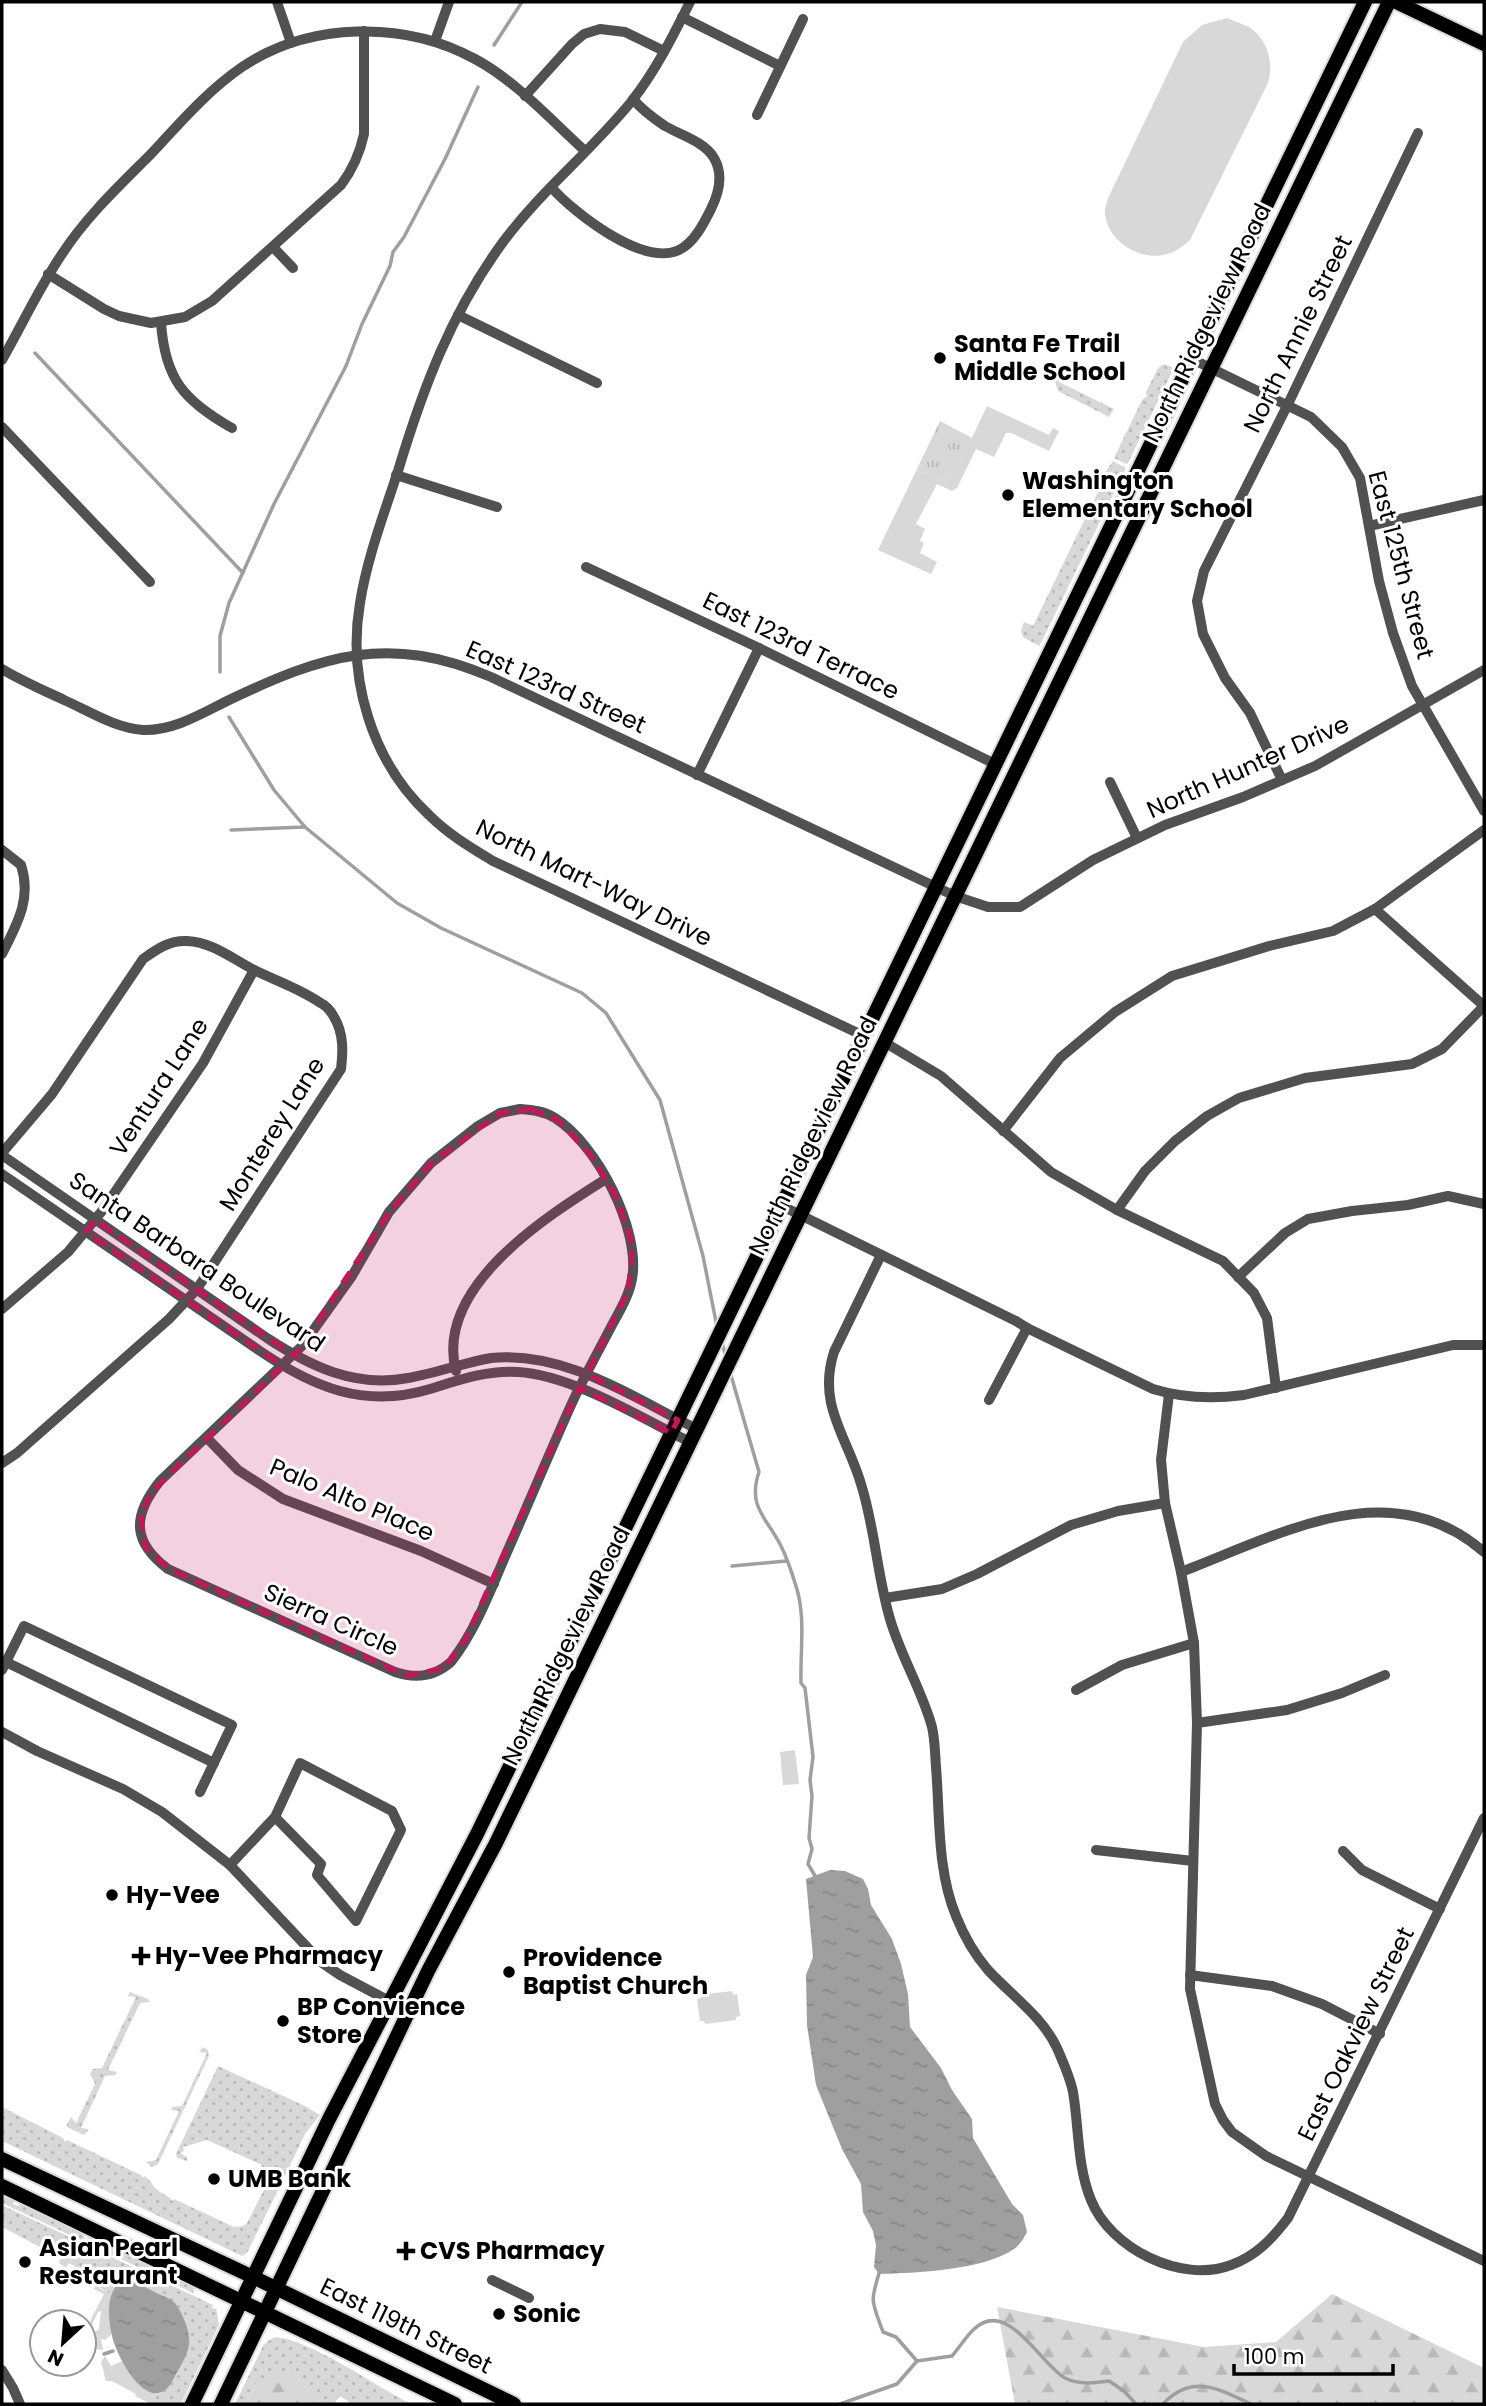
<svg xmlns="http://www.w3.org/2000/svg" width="1486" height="2406" viewBox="0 0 1486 2406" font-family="Poppins,sans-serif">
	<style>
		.grass { fill: url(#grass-dots) }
		.forest { fill: url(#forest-firs) }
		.park { fill: url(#park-tufts) }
		.garden { fill: #d8d8d8 }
		.water { fill: url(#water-ripples) }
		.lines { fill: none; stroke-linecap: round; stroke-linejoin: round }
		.stream { stroke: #9f9f9f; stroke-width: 3.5 }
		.major-casing { stroke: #dbdbdb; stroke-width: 18 }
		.minor { stroke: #515151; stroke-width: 10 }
		.major { stroke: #000; stroke-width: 14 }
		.marked { fill: #c2185b; fill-opacity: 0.2; stroke: #c2185b; stroke-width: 5; stroke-dasharray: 14 9; stroke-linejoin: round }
		.poi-dot { fill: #000; stroke: #fff; stroke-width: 2.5 }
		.labels { text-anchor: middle; stroke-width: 6; stroke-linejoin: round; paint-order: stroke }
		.street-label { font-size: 24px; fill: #000; stroke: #fff }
		.poi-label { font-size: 24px; font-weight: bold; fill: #000; stroke: #fff; text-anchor: start }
	</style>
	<defs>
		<pattern id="grass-dots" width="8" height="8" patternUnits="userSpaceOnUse" patternTransform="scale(1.75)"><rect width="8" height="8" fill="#d8d8d8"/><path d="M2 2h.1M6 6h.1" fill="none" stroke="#b8b8b8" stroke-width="1.8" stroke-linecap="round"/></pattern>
		<pattern id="forest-firs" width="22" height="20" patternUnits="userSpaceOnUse" patternTransform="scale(1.75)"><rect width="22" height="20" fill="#d8d8d8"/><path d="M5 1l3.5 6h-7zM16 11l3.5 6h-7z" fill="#b8b8b8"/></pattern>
		<pattern id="park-tufts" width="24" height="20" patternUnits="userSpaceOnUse" patternTransform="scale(1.75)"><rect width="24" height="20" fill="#d8d8d8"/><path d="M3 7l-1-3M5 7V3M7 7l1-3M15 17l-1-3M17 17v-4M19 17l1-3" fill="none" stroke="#b8b8b8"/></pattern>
		<pattern id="water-ripples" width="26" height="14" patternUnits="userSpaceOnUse" patternTransform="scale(1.75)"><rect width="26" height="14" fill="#9f9f9f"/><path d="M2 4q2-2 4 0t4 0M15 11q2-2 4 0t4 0" fill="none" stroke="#878787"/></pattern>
	</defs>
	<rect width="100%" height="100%" fill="#fff"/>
	<g class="grass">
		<polygon points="1164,364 1174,368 1128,463 1126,464 1114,458 1142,400 1147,396 1146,392 1158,368"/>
		<polygon points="1060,372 1062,374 1059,382 1114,409 1109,417 1058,391 1055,381"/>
		<polygon points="1113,461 1126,468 1042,641 1039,646 1023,637 1021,631 1024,622 1033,626 1099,490 1090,485 1106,471"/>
		<polygon points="130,1992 148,1999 150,2002 140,2003 108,2070 117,2072 115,2075 105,2076 81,2128 89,2129 84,2135 67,2127 67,2124 71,2117 76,2123 93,2088 95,2083 90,2074 93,2069 102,2068 136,1997 128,1996"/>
		<polygon points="203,2047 208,2050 209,2056 158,2164 152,2167 146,2162 156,2160 179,2111 171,2110 172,2107 182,2106 207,2053 199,2052"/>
		<polygon points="218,2066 305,2106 320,2115 305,2134 285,2176 271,2169 265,2170 260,2164 207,2140 183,2147 184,2151 180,2153 187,2157 187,2161 177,2158 176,2154"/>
		<path d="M2,2107l61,31 2,4 2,-2 74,35 2,3 1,-2c7,4 7,7 11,12 6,6 14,8 18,13l1,-2 60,28 9,-1 4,-3 19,-37 1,-12 4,-2 13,6 -37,75 -5,3 -240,-115z"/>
		<polygon points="2,2193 15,2200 13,2204 18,2206 21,2202 23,2203 80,2233 84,2236 84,2239 90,2238 192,2286 195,2288 193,2293 2,2203"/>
		<polygon points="2,2205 213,2305 212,2308 215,2309 216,2307 219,2325 181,2404 151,2404 151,2397 163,2392 188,2334 175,2304 130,2281 126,2281 108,2293 98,2286 103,2276 68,2261 66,2258 70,2252 63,2249 59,2255 51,2251 47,2246 40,2247 2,2227"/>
		<path d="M276,2337c37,4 99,49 135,67h-59l-12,-8 -6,8h-12l-27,-28 -40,8 -9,20h-11l28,-58 6,-6z"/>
	</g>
	<g class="forest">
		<polygon points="1332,2294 1484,2368 1484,2404 1015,2404 997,2307 1204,2347 1276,2342"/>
		<polygon points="275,2373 295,2376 322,2404 246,2404 255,2383"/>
	</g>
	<polygon class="park" points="940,421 972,438 955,473 942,479 916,471"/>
	<g class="garden">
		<path d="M1227,18c7,3 15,6 22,9 19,12 25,37 19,56l-78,157c-7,6 -14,12 -23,14 -26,8 -59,-12 -62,-40 -1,-4 2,-11 3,-16l75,-156 19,-17z"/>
		<polygon points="987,406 1049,435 1053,428 1059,431 1049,451 1011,433 1006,433 994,457 976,449 957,488 952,491 937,484 916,524 925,529 920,541 924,543 920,553 937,562 931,574 878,550 916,471 943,479 956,471"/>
		<polygon points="795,1750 799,1784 783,1785 780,1752"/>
		<polygon points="732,1991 733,1995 737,1994 740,2016 736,2017 736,2020 705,2024 704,2021 700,2021 697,1999 701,1998 700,1995"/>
		<polygon points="63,2249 70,2252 66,2258 68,2260 104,2277 99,2288 108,2293 116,2286 110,2305 112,2334 105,2340 101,2339 103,2350 96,2349 91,2335 99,2329 101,2311 98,2312 89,2331 84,2333 104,2294 94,2289 99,2279 69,2263 66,2268 59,2263"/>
		<path d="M105,2356l6,10 11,-5c9,14 20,34 38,32l-9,4v7l-16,-8 1,-2 -24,-13h-6l-5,-19z"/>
	</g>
	<g class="water">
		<path d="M830,1870l15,1 18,8 5,10 3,16 21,34 9,25 7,30 2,33 31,41 11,22 20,29 1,19 39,66 11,11 4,17c-3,6 -7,13 -13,17 -30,21 -99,24 -135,25l-5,-7 2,-22 -3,-14 -10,-19 -2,-28 -19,-35 -26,-64 -9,-60 -1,-50 7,-18 -7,-78z"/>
		<path d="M126,2281c11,0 21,7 30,12 7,3 14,5 19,10 7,9 16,30 14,41 -1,10 -8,21 -13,30 -4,8 -8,17 -17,19 -20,4 -40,-35 -45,-50 -5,-17 -9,-42 2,-57z"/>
	</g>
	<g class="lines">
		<g class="stream">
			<polyline points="494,45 522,2"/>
			<polyline points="35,353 243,573"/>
			<polyline points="220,672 220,636 229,603 274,504 346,366 362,324 390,266 393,252 404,237 445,159 478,87"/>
			<polyline points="229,717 274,790 305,827 397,903 441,928 582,993 606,1013 660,1100 703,1256 717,1327"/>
			<polyline points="231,830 305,827"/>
			<polyline points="722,1342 726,1358"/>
			<path d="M730,1372l29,100c-12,35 8,46 22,74 6,12 11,27 15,40 10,31 4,65 5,97l4,5 8,69 -3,23 2,16 -3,42 3,11 -4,15 9,15"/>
			<polyline points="732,1566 786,1561"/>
			<path d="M880,2270c-10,33 -9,29 3,62l13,5 21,24"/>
			<polyline points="104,2354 113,2351"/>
			<path d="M840,2404l57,-20 20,-23 35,-5c7,-8 13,-18 21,-26 34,-34 67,34 92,48 14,7 29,5 44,3l15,10 12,13"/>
			<path d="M1163,2404c29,-31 56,-15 88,0"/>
		</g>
		<g class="major-casing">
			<g id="major">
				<polyline points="1396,2 1484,44"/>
				<polyline points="2,2159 253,2277 514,2404"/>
				<polyline points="2,2186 455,2404"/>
				<polyline points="192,2404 329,2119 477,1834 1365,2"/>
				<polyline points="221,2404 428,1971 496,1843 1389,2"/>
			</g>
		</g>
		<g class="minor">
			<polyline points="277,2 291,43"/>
			<path d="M690,2c-17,34 -35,70 -59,100 -40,49 -90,89 -128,140 -52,71 -80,146 -105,229 -14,43 -31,87 -38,132 -13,76 12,159 69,212 19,19 41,32 64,46l371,175"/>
			<polyline points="682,17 780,66"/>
			<polyline points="435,41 449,2"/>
			<polyline points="525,96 572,44 584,34 600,29 625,32 664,51"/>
			<polyline points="757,115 803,19"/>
			<path d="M551,187c23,26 92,80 128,63 15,-7 25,-27 32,-41 8,-16 13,-34 3,-51 -9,-16 -33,-23 -49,-32 -12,-8 -23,-16 -32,-27"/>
			<polyline points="273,247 293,268"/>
			<path d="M48,274l56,35 15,7 32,7 34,-6 27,-16 129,-116c12,-16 19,-32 23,-51v-103"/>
			<polyline points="458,315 597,383"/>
			<path d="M161,323c4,56 23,78 71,105"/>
			<polyline points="1192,359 1311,417 1342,447 1360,478 1379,581 1393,633 1412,686 1484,811"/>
			<path d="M2,360c20,-35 37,-72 60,-106 24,-37 57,-68 88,-99 29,-31 57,-64 92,-88 67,-45 162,-47 233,-8 41,22 75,60 109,91"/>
			<polyline points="2,427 150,582"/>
			<polyline points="396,475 497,507"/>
			<polyline points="1369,526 1484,500"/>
			<polyline points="586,567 759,648 997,765"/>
			<path d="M2,669c20,12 41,21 62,31 25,11 51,28 79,30 30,1 58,-16 84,-29 96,-46 162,-68 264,-24l464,219 33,11h32l73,-47 72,-35 78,-28 72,-31 169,-96"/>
			<polyline points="697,775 759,648"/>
			<polyline points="1282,780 1250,713 1225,678 1203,634 1197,601 1204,571 1288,404 1418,133"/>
			<polyline points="1110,782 1137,838"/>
			<path d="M2,850l19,15c11,34 -4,59 -19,89"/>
			<polyline points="1375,909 1484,1006"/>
			<polyline points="884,1042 941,1076 1051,1172 1117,1210 1223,1261 1254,1293 1267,1318 1276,1388"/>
			<path d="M520,1109c12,1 24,2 35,9 42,26 86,112 77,161 -3,17 -13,33 -21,48 -13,25 -27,50 -39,76 -23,51 -45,104 -68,156 -15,35 -29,72 -53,103 -17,15 -35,17 -56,10l-227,-103c-36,-27 -36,-53 -8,-88l142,-135 50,-70 37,-64 42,-49 47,-37 22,-13z"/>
			<polyline points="1003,1131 1060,1058 1115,1012 1172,976 1269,946 1333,931 1375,909 1484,830"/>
			<path d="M2,1153l50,-59 91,-135c14,-10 27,-19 44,-18 26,1 47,19 69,30 21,10 44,18 63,31 6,3 12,9 15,15 10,17 9,34 7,52l-144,220 -28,30 -152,134 -15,10"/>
			<path d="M2,1155l265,183c43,28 87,50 141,40 28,-5 55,-15 83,-20 75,-7 141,39 206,71"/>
			<path d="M2,1174l258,177c53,36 104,58 170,38 29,-9 57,-19 88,-17 54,3 123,46 172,70"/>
			<path d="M782,1206l234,115 11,7 126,61c29,9 60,10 91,6l209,-50h31"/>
			<polyline points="1117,1210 1145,1171 1175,1141 1207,1116 1239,1098 1305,1078 1412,1064 1442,1049 1484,1006"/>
			<path d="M881,1255l-47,97c-17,53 13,84 27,132 14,44 16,91 29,135 11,38 32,71 42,108 3,13 3,27 4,40 4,48 1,104 20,149 8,20 18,38 32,54 24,26 54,46 69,78 6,14 13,29 16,44 6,35 4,74 18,108 19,48 90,84 140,65 25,-9 41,-26 57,-47l196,-400"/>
			<polyline points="1238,1277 1285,1233 1308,1219 1352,1211 1408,1205 1448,1196 1484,1204"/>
			<polyline points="2,1309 68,1252 102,1211 203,1063 254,970"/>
			<path d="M456,1371c-22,-84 91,-155 150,-192"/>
			<polyline points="1169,1394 1161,1460 1165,1503 1181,1572 1194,1643 1197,1723 1190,1989 1215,2104 1223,2120 1232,2132 1266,2156 1484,2261"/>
			<polyline points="989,1400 1027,1328"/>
			<polyline points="207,1438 238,1470 283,1499 421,1551 494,1584"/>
			<path d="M1181,1572c98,-37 209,-102 303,-20"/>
			<polyline points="885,1598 942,1589 977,1574 1071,1525 1118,1511 1165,1503"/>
			<polyline points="6,1662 214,1763"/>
			<polyline points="2,1670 24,1626 232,1725 200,1792"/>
			<polyline points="1076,1690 1122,1665 1194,1643"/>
			<polyline points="1197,1723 1287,1710 1342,1693 1385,1675"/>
			<polyline points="2,1732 37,1751 123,1789 162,1812 230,1865 321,1962 340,1975 410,2012"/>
			<polyline points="1096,1850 1193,1861"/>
			<polyline points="1343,1851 1362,1870 1440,1909"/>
			<polyline points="230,1865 275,1817 300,1763 392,1811 401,1830 356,1921 317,1875 321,1864 275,1817"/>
			<polyline points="1190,1975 1272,1986 1322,2004 1380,2034"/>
			<polyline points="492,2280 529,2298"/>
			<polyline points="2,2370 13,2388 20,2404"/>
		</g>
		<use href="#major" class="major"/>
	</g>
	<path class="marked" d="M530,1109l28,11 33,36 23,37 19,52 -5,46 -41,83 91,46 -7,13 -92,-45 -115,254 -20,26 -37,8 -239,-107 -23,-22 -5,-32 11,-23 131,-126 -197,-134 10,-12 200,136 94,-144 42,-49 69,-50z"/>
	<g class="poi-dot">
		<circle cx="940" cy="358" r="7"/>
		<circle cx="1008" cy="495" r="7"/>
		<circle cx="112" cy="1895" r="7"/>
		<path d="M137.5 1945.5h7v7h7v7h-7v7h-7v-7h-7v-7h7z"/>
		<circle cx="509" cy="1972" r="7"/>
		<circle cx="283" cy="2021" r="7"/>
		<circle cx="214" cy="2179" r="7"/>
		<path d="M402.5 2240.5h7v7h7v7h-7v7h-7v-7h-7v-7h7z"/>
		<circle cx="25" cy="2262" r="7"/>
		<circle cx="499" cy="2314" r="7"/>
	</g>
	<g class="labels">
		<g class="street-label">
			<text transform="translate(1207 323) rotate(-64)" y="8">North Ridgeview Road</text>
			<text transform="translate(1298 334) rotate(-64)" y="8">North Annie Street</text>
			<text transform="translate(1401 565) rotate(75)" y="8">East 125th Street</text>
			<text transform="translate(801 646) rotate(26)" y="8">East 123rd Terrace</text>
			<text transform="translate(556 687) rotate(24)" y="8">East 123rd Street</text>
			<text transform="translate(1248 767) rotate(-24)" y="8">North Hunter Drive</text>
			<text transform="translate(594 883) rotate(26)" y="8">North Mart-Way Drive</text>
			<text transform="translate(159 1087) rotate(-57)" y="8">Ventura Lane</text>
			<text transform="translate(272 1134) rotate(-58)" y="8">Monterey Lane</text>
			<text transform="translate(813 1136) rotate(-64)" y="8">North Ridgeview Road</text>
			<text transform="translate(197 1262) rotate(34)" y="8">Santa Barbara Boulevard</text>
			<text transform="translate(352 1500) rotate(23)" y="8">Palo Alto Place</text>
			<text transform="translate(331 1620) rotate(24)" y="8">Sierra Circle</text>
			<text transform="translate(566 1646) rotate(-64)" y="8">North Ridgeview Road</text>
			<text transform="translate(1356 2034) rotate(-64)" y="8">East Oakview Street</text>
			<text transform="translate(406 2326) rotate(26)" y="8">East 119th Street</text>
		</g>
		<g class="poi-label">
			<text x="954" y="352">Santa Fe Trail<tspan x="954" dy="28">Middle School</tspan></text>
			<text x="1022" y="489">Washington<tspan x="1022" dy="28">Elementary School</tspan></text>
			<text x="126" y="1903">Hy-Vee</text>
			<text x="155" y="1964">Hy-Vee Pharmacy</text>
			<text x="523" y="1966">Providence<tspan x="523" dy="28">Baptist Church</tspan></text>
			<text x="297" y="2015">BP Convience<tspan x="297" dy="28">Store</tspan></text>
			<text x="228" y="2187">UMB Bank</text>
			<text x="39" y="2256">Asian Pearl<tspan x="39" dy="28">Restaurant</tspan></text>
			<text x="420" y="2259">CVS Pharmacy</text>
			<text x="513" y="2322">Sonic</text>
		</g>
	</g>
	<rect width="1486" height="2406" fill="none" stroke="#000000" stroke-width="7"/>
	<g transform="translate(63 2343) rotate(206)"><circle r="33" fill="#ffffff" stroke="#999999" stroke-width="2"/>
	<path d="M0-5L12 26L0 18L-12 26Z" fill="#000000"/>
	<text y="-10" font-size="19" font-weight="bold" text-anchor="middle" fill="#000000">N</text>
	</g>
	<path d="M1234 2364v10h159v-10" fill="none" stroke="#000000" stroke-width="3.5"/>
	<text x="1244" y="2364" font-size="21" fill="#000000" stroke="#ffffff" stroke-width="5" paint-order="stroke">100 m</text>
</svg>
